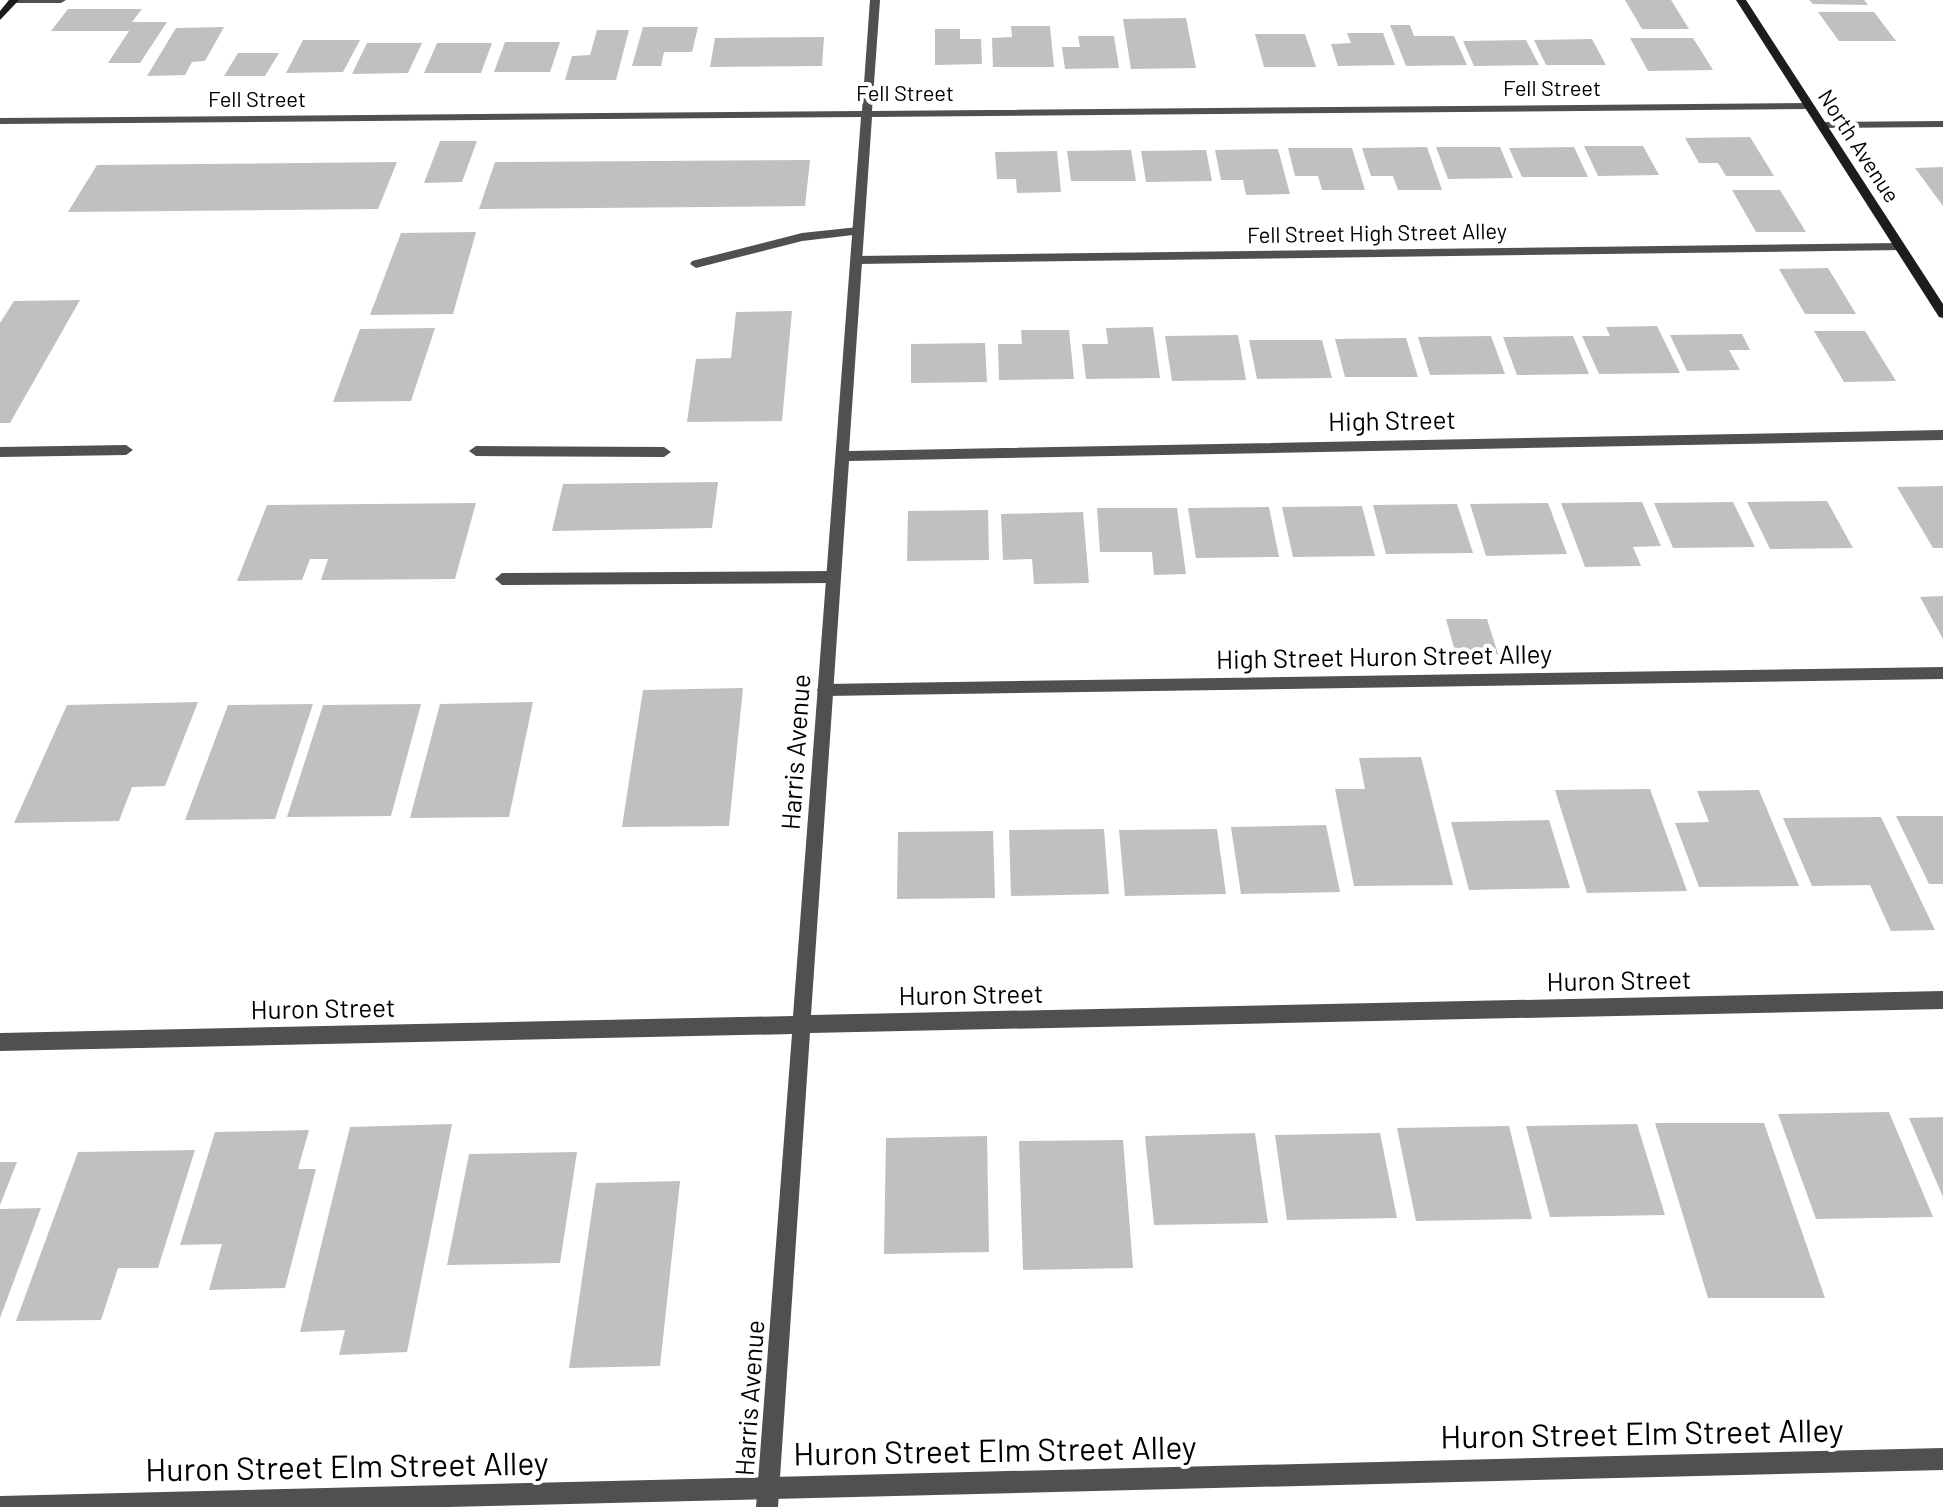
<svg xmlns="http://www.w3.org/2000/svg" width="1943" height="1507" viewBox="0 0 1943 1507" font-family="Barlow,sans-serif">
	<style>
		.building { fill: #c0c0c0 }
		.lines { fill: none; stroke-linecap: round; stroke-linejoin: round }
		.lane { fill: #505050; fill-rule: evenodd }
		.street { fill: #505050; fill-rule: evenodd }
		.secondary { fill: #1d1d1d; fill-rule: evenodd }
		.labels { text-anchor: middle; stroke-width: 8; stroke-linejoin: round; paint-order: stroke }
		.far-street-label { font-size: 22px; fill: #000; stroke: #fff }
		.street-label { font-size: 26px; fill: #000; stroke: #fff }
		.near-street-label { font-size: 32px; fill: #000; stroke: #fff }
	</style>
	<rect width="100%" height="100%" fill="#fff"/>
	<g class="building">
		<polygon points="1625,0 1671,0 1689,29 1642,29"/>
		<polygon points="1809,0 1864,0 1868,5 1813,4"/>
		<polygon points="68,9 142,9 132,22 167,22 140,63 108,63 129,31 51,31"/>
		<polygon points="1818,12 1874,12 1896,41 1839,41"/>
		<polygon points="1186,18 1196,68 1131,69 1123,19"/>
		<polygon points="1390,25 1410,25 1414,36 1454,36 1467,65 1406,66"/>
		<polygon points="1011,26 1050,26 1054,67 993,67 992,38 1012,37"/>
		<polygon points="224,27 205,61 192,62 185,75 147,76 176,28"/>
		<polygon points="643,27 698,27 692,52 664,52 661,66 632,66"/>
		<polygon points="935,29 960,29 960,39 981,39 982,64 935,65"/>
		<polygon points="597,30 629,30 616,80 565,80 572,56 590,55"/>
		<polygon points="1347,33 1383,33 1395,65 1338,66 1331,44 1351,43"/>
		<polygon points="1255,34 1305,34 1316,67 1264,67"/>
		<polygon points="1078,36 1114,36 1119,68 1065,69 1062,47 1080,47"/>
		<polygon points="824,37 822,66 710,67 715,38"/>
		<polygon points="1630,38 1693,38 1713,70 1648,71"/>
		<polygon points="1592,39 1606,65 1546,65 1534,40"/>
		<polygon points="303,40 360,40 343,72 286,73"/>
		<polygon points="1526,40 1539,65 1474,66 1463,41"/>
		<polygon points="505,42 560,42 550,72 494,72"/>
		<polygon points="367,43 422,43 408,73 352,74"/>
		<polygon points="437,43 492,43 481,73 424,73"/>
		<polygon points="238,53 279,53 265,76 224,76"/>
		<polygon points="1750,137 1774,176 1726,176 1718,163 1699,163 1685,138"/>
		<polygon points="440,141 477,141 462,182 424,183"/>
		<polygon points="1584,146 1643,146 1659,175 1598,176"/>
		<polygon points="1427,147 1442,190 1398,190 1393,176 1371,176 1362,148"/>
		<polygon points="1436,147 1500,147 1513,178 1448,179"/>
		<polygon points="1574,147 1588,177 1522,177 1509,148"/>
		<polygon points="1288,148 1352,148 1365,190 1322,190 1318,176 1295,176"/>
		<polygon points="1278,149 1290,194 1246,195 1243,180 1221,180 1215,150"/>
		<polygon points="1131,150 1136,181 1071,181 1067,151"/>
		<polygon points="1206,150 1212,181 1146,182 1141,151"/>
		<polygon points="1057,151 1061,192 1017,193 1016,179 997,179 995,152"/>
		<polygon points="810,160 805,206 479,209 495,162"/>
		<polygon points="397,162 378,209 68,212 97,165"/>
		<polygon points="1943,167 1943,206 1915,168"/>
		<polygon points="1732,190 1780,190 1806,232 1756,232"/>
		<polygon points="476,232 453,314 370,315 401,233"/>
		<polygon points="1828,268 1856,314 1805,314 1779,269"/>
		<polygon points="80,300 10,423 0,423 0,323 14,301"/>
		<polygon points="792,311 782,421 687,422 696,359 731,358 736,312"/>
		<polygon points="1657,326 1680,373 1599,374 1582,336 1610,336 1606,327"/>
		<polygon points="1153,327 1160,378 1086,379 1082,344 1108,344 1106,328"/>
		<polygon points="435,328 411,401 333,402 360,329"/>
		<polygon points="1021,330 1069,330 1074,379 999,380 998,344 1022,344"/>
		<polygon points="1814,331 1865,331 1896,381 1844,382"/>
		<polygon points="1742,334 1750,350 1729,350 1740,370 1687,371 1670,335"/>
		<polygon points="1238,335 1246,380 1172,381 1165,336"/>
		<polygon points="1491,336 1505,374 1430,375 1418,337"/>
		<polygon points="1573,336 1589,374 1517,375 1503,337"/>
		<polygon points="1406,338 1418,377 1345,377 1335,339"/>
		<polygon points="1249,340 1322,340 1332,378 1257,379"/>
		<polygon points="985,343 987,382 911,383 911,344"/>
		<polygon points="718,482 712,528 552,531 563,484"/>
		<polygon points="1943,486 1943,548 1933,548 1897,487"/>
		<polygon points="1827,501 1853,548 1770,549 1747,502"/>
		<polygon points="1642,502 1661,546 1633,547 1641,566 1585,567 1561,503"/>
		<polygon points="1733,502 1755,547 1673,548 1654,503"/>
		<polygon points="476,503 455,579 321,580 328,559 310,559 302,580 237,581 267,505"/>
		<polygon points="1548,503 1567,554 1486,556 1470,504"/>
		<polygon points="1457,504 1473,553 1386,554 1373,505"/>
		<polygon points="1362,506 1375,556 1293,557 1282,507"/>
		<polygon points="1269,507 1279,557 1196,558 1188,508"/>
		<polygon points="1097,508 1177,508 1186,574 1154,575 1152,552 1100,552"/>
		<polygon points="988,510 989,560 907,561 908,511"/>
		<polygon points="1083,512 1089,583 1034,584 1032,559 1003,560 1001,514"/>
		<polygon points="1943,596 1943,639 1920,597"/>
		<polygon points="1446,619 1487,619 1498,654 1456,655"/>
		<polygon points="743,688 729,826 622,827 643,690"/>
		<polygon points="198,702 165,786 132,787 119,821 14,823 67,705"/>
		<polygon points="533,702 509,817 410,818 440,704"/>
		<polygon points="313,704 275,819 185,820 228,705"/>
		<polygon points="421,704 391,816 287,817 323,705"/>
		<polygon points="1421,757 1453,885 1354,886 1335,789 1365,789 1359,758"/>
		<polygon points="1650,789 1687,891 1587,893 1555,790"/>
		<polygon points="1759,790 1799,886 1699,887 1675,823 1709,822 1697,791"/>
		<polygon points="1896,816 1943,816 1943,884 1929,884"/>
		<polygon points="1881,817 1935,930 1891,931 1870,885 1812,886 1783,818"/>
		<polygon points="1549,820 1570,888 1469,890 1451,822"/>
		<polygon points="1326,825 1340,892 1241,894 1231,827"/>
		<polygon points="1104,829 1109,894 1011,896 1009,830"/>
		<polygon points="1217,829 1226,894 1125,896 1119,830"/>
		<polygon points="993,831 995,898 897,899 898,832"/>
		<polygon points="1889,1112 1933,1217 1816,1219 1778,1114"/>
		<polygon points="1943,1117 1943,1197 1909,1118"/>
		<polygon points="1655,1123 1764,1123 1825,1298 1708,1298"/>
		<polygon points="452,1124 407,1352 339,1355 345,1330 300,1332 350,1127"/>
		<polygon points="1637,1124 1665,1215 1550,1217 1526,1126"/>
		<polygon points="1509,1126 1532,1219 1416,1221 1397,1128"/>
		<polygon points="309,1130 298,1169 316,1169 285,1288 209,1290 222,1244 180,1245 215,1132"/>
		<polygon points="1255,1133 1268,1223 1154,1225 1145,1136"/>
		<polygon points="1380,1133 1397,1218 1287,1220 1275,1135"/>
		<polygon points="987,1136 989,1252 884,1254 886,1138"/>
		<polygon points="1123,1140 1133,1268 1023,1270 1019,1141"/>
		<polygon points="195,1150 158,1268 118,1268 101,1320 16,1321 78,1152"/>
		<polygon points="577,1152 560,1263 447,1265 469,1154"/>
		<polygon points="0,1162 17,1162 0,1205"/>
		<polygon points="680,1181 660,1366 569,1368 596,1183"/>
		<polygon points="41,1208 0,1318 0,1209"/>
	</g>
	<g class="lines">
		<g class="lane">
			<polygon points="8,0 66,0 61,3 13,3"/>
			<polygon points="858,227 862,228 862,234 802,241 696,268 690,264 692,261 802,233"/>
			<polygon points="1899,243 1905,247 1903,250 856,264 850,260 856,256"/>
			<polygon points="126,445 133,450 126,455 0,457 0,447"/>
			<polygon points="476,446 664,447 671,452 664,457 476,456 469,451"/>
			<polygon points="833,571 840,577 833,583 502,585 495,579 502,573"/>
			<polygon points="1943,667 1943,679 825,696 820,695 817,690 820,685 825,684"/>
			<polygon points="1943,1448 1943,1470 448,1507 0,1507 0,1496"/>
		</g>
		<g class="street">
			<polygon points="870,0 880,0 872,111 1809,103 1814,106 1809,109 872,117 849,451 1943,430 1943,440 849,461 811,1015 1943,991 1943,1009 810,1033 778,1507 756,1507 792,1034 0,1051 0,1033 793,1016 861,117 0,124 0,118 862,111"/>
			<polygon points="1943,121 1943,127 1821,128 1816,125 1821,122"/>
		</g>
		<g class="secondary">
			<polygon points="9,0 19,0 0,20 0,11"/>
			<polygon points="1736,0 1746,0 1943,304 1943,318 1939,317"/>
		</g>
	</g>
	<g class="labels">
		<g class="far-street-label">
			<text x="1552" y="96">Fell Street</text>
			<text x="905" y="101">Fell Street</text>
			<text x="257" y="107">Fell Street</text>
			<text transform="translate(1859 146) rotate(57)" y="8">North Avenue</text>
			<text transform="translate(1377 233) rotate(-1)" y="8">Fell Street High Street Alley</text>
		</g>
		<g class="street-label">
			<text transform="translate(1392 421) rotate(-1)" y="9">High Street</text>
			<text transform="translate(1384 657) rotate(-1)" y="9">High Street Huron Street Alley</text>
			<text transform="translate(796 752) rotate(-86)" y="9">Harris Avenue</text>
			<text transform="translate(1619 981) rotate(-1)" y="9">Huron Street</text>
			<text transform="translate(971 995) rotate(-1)" y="9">Huron Street</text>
			<text transform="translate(323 1009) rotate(-1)" y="9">Huron Street</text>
			<text transform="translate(750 1398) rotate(-86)" y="9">Harris Avenue</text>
		</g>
		<g class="near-street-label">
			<text transform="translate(1642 1434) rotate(-1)" y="11">Huron Street Elm Street Alley</text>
			<text transform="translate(995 1451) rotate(-1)" y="11">Huron Street Elm Street Alley</text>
			<text transform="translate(347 1467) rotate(-1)" y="11">Huron Street Elm Street Alley</text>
		</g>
	</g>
</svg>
